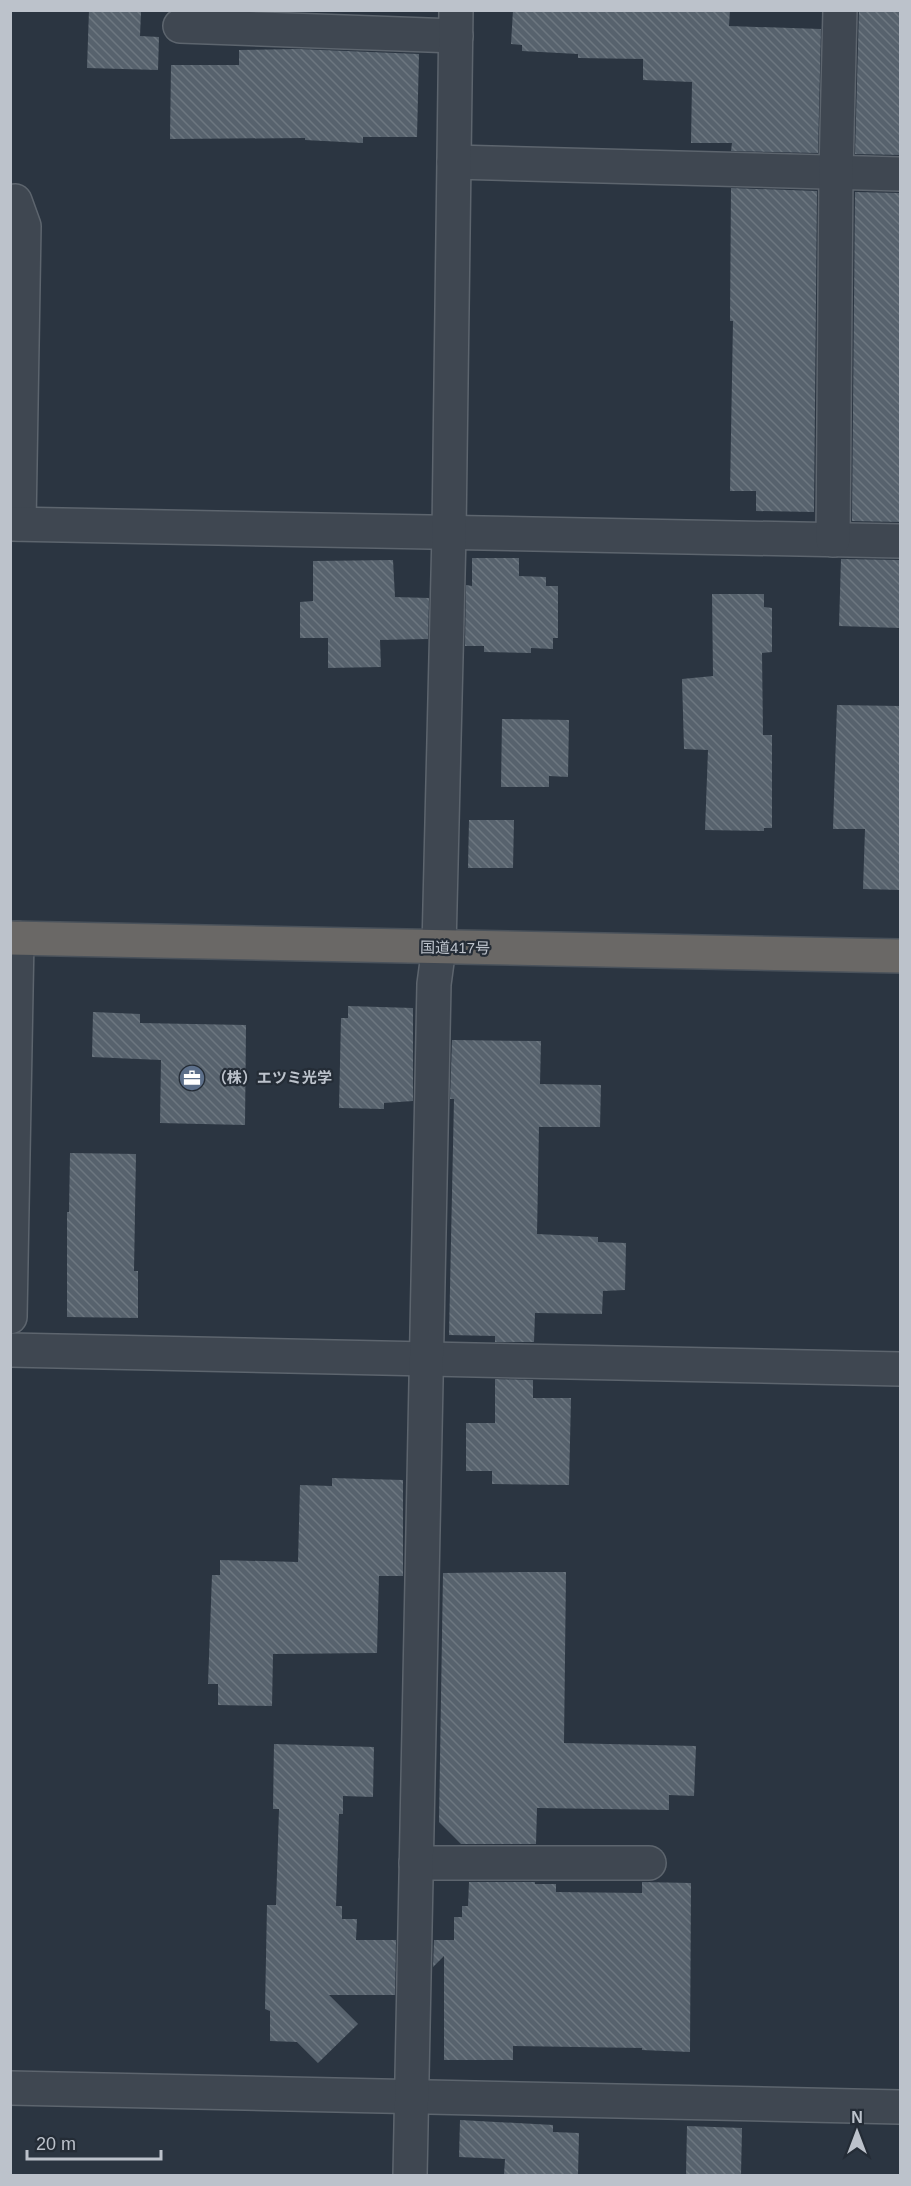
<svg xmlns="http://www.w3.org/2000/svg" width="911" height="2186" viewBox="0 0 911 2186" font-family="Arial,'Noto Sans JP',sans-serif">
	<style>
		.building { fill: url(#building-back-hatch) }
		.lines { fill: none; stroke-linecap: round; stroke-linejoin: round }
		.minor-casing { stroke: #5d656e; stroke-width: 36 }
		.trunk-casing { stroke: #4a525b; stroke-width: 36 }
		.minor { stroke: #3f4751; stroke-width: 33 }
		.trunk { stroke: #6a6866; stroke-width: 33 }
		.labels { text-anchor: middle; stroke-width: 4.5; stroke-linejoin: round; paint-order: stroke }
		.street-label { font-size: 15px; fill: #bcc2cb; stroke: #242c36 }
		.poi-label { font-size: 15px; font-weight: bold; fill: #bcc2cb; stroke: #242c36; text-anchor: start }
	</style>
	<defs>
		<pattern id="building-back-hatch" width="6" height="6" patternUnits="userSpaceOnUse" patternTransform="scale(1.5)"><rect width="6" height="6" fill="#57626d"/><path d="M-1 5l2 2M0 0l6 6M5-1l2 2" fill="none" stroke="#6d7780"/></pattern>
	</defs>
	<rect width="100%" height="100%" fill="#2b3541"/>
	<g class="building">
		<polygon points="89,10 141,12 140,36 159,37 158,70 87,68"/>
		<polygon points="513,10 730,10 729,26 821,29 818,153 731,151 732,143 691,143 692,82 643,80 643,59 578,58 578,54 522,51 522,45 511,44"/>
		<polygon points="859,10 900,10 900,155 855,154"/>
		<polygon points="298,49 419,54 417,137 363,137 363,143 305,140 305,138 170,139 171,65 239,65 239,50"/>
		<polygon points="731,188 817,191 814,512 756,511 756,491 730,491 733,321 730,321"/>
		<polygon points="855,192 900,193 900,522 852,521"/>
		<polygon points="472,558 519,558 519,576 546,577 546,586 558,586 558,638 553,638 553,649 531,648 531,653 484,652 484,646 465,646 466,585 472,586"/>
		<polygon points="841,559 900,560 900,628 839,626"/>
		<polygon points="393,560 395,597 429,598 428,639 380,640 381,667 328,668 328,638 300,638 300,602 313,601 313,561"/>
		<polygon points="712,594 764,594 764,607 772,608 772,652 762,653 763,735 772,735 772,828 764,828 764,831 705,830 708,750 684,749 682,679 713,676"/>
		<polygon points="837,705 900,706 900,890 863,889 865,829 833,829"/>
		<polygon points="502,719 569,720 568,777 549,776 549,787 501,787"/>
		<polygon points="469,820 514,820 513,868 468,868"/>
		<polygon points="348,1006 413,1008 413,1101 384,1103 384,1109 339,1108 341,1018 348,1018"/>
		<polygon points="93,1012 140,1014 140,1023 246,1025 245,1125 160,1123 161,1060 92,1057"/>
		<polygon points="452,1040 541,1041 540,1084 601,1085 600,1127 539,1127 537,1234 598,1237 598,1242 626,1243 625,1290 603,1291 602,1314 535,1313 534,1342 495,1342 495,1336 449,1335 454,1099 450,1099"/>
		<polygon points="70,1153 136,1154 134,1271 138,1271 138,1318 67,1317 67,1212 69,1212"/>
		<polygon points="495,1379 533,1380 533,1398 571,1398 569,1485 492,1484 492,1471 466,1471 466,1423 495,1423"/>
		<polygon points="332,1478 403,1480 403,1576 379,1576 377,1653 273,1654 272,1706 218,1705 218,1684 208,1684 212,1575 220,1575 220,1560 298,1562 300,1485 332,1486"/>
		<polygon points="520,1572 566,1572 564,1743 696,1746 694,1796 669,1795 669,1810 537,1808 536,1844 461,1844 439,1822 443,1573"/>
		<polygon points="274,1744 374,1747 373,1797 343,1796 343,1814 339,1814 336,1906 342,1906 342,1919 357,1919 356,1940 396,1940 395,1995 329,1995 358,2024 318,2063 297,2042 270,2041 270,2011 265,2009 267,1905 276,1905 279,1809 273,1809"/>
		<polygon points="469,1882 535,1882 535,1884 556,1884 556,1892 642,1893 642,1882 691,1883 690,2052 642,2050 642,2048 513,2046 513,2060 444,2060 444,1956 433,1967 434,1940 454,1940 454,1917 462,1917 462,1906 468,1906"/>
		<polygon points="460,2120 553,2125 553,2132 579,2133 578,2175 504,2175 505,2159 459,2157"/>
		<polygon points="687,2126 742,2128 741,2175 686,2175"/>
	</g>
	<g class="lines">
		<g class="minor-casing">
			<g id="minor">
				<polyline points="180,26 456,36"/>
				<polyline points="454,162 900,174"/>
				<polyline points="15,201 24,226 19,524"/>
				<polyline points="10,524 900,541"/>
				<polyline points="833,540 836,173 840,10"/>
				<polyline points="10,1317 17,938"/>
				<polyline points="10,1350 900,1369"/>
				<polyline points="416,1863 649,1863"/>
				<polyline points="10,2088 900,2107"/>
				<polyline points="410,2176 434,984 439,947 449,533 456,10"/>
			</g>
		</g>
		<g class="trunk-casing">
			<polyline id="trunk" points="10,938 900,956"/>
		</g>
		<use href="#minor" class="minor"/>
		<use href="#trunk" class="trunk"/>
	</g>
	<defs>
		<g id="office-disc" transform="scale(1.35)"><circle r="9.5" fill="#5c6f8a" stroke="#242c36"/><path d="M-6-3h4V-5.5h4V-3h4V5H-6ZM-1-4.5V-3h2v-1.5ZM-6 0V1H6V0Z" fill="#fff"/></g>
	</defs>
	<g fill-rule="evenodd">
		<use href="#office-disc" x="192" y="1078"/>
	</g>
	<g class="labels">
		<g class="street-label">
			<text transform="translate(455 948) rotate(1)" y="5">国道417号</text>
		</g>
		<g class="poi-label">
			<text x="212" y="1083">（株）エツミ光学</text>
		</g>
	</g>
	<rect width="911" height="2186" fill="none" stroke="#bcc2cb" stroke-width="24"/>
	<g transform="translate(857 2132)" stroke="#242c36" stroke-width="4.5" paint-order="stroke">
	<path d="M0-4.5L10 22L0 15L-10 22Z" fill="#bcc2cb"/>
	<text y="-9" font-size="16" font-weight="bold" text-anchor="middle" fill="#bcc2cb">N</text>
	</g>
	<path d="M27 2150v9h134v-9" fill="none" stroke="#bcc2cb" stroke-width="3"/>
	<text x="36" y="2150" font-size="18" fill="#bcc2cb" stroke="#242c36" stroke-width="4.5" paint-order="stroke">20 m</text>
</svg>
